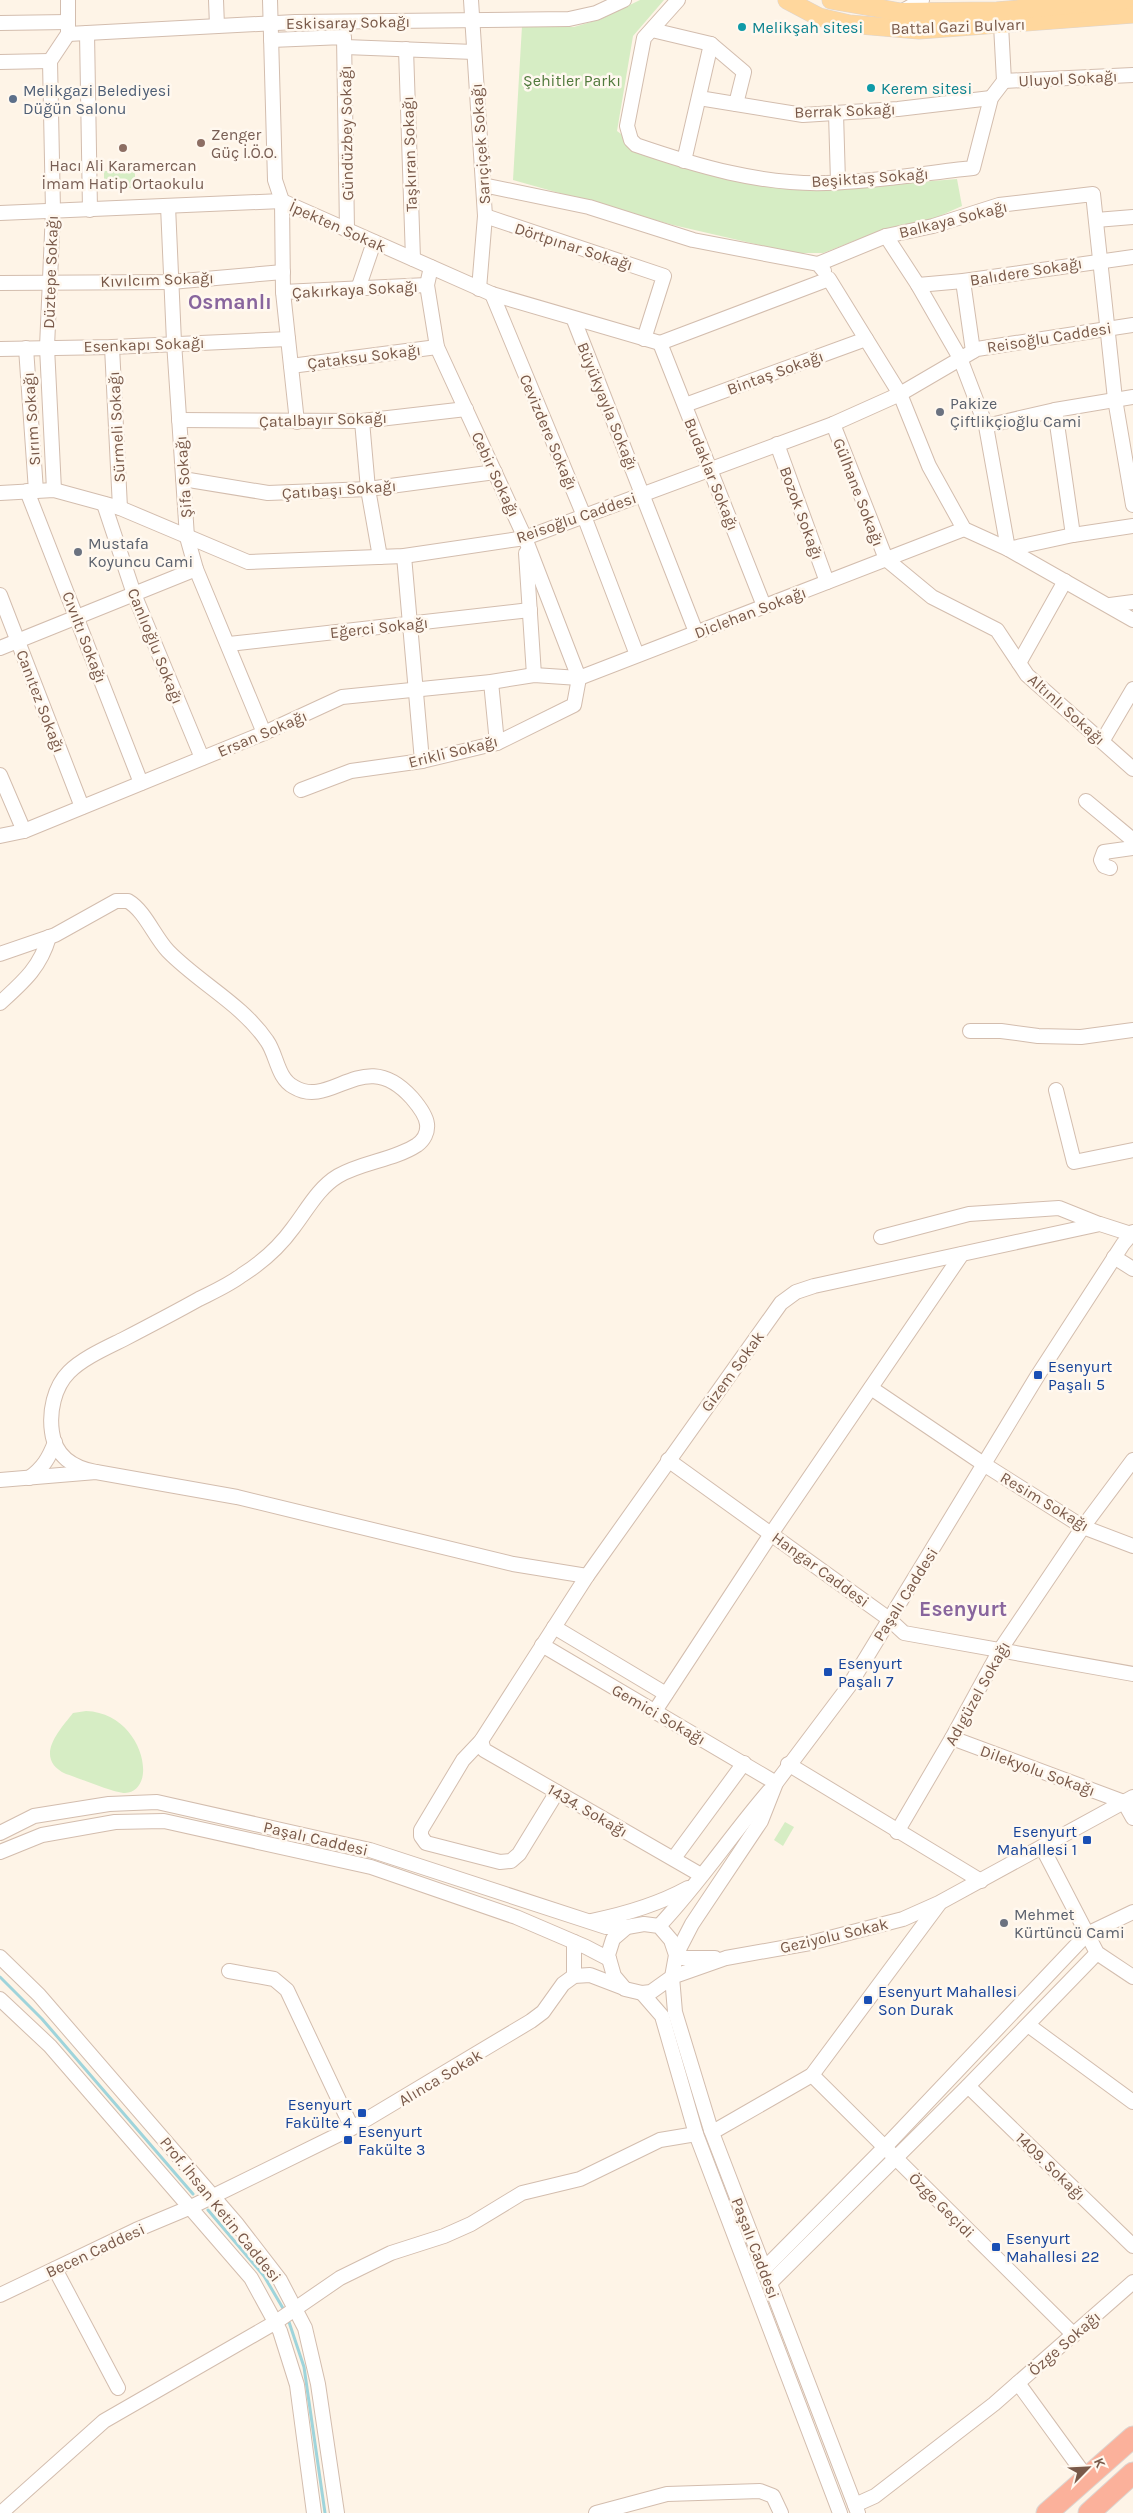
<svg xmlns="http://www.w3.org/2000/svg" width="1133" height="2513" viewBox="0 0 1133 2513" font-family="Karla,sans-serif">
	<style>
		.green { fill: #d6edc4 }
		.lines { fill: none; stroke-linecap: round; stroke-linejoin: round }
		.stream { stroke: #9fd4db; stroke-width: 3 }
		.minor-casing { stroke: #d3bdae; stroke-width: 16 }
		.major-casing { stroke: #dcd4d0; stroke-width: 19 }
		.highway-casing { stroke: #dcd4d0; stroke-width: 23 }
		.minor { stroke: #fff; stroke-width: 14 }
		.major { stroke: #ffd79d; stroke-width: 18 }
		.highway { stroke: #fbb19b; stroke-width: 21 }
		.culture-dot { fill: #0f9aa8; stroke: #fff8ef; stroke-width: 2 }
		.service-dot { fill: #5c6f8a; stroke: #fff8ef; stroke-width: 2 }
		.education-dot { fill: #8d6e63; stroke: #fff8ef; stroke-width: 2 }
		.worship-dot { fill: #6b7280; stroke: #fff8ef; stroke-width: 2 }
		.transit-dot { fill: #1a4fb4; stroke: #fff8ef; stroke-width: 2 }
		.labels { text-anchor: middle; stroke-width: 5; stroke-linejoin: round; paint-order: stroke }
		.street-label { font-size: 16px; fill: #795949; stroke: #fff8ef }
		.culture-label { font-size: 16px; fill: #0d838f; stroke: #fff8ef; text-anchor: start }
		.park-label { font-size: 16px; fill: #517a3d; stroke: #fff8ef }
		.service-label { font-size: 16px; fill: #4e5e75; stroke: #fff8ef; text-anchor: start }
		.education-label { font-size: 16px; fill: #785e54; stroke: #fff8ef; text-anchor: start }
		.worship-label { font-size: 16px; fill: #5b616d; stroke: #fff8ef; text-anchor: start }
		.transit-label { font-size: 16px; fill: #164399; stroke: #fff8ef; text-anchor: start }
		.district-label { font-size: 21px; font-weight: bold; fill: #88659d; stroke: #fff8ef }
	</style>
	<rect width="100%" height="100%" fill="#fef4e7"/>
	<g class="green">
		<path d="M640,0h24l-31,36 -16,95c15,12 32,19 50,27 99,45 185,29 290,21l5,27 -38,17 -52,11 -49,19h-29l-121,-28 -160,-45 9,-154 52,1 27,-8z"/>
		<rect x="104" y="171" width="31" height="17"/>
		<path d="M86,1711c57,2 74,80 39,82 -11,0 -46,-15 -59,-19 -33,-16 -7,-43 7,-61z"/>
		<polygon points="785,1822 794,1827 783,1846 774,1840"/>
	</g>
	<g class="lines">
		<g class="stream">
			<polyline points="0,1977 42,2019 193,2194"/>
			<polyline points="208,2210 264,2276 284,2310"/>
			<polyline points="289,2322 304,2367 325,2513"/>
		</g>
		<g class="minor-casing">
			<g id="minor">
				<polyline points="216,0 217,26"/>
				<polyline points="270,0 275,180 282,201 283,292 297,422"/>
				<polyline points="471,0 485,216 479,289"/>
				<path d="M678,0l-34,38 -17,88 4,14 5,5c61,21 125,40 190,38 49,-1 98,-10 147,-15l18,-70 13,-17 -3,-56"/>
				<polyline points="901,12 922,0"/>
				<polyline points="0,23 68,22"/>
				<polyline points="652,30 711,44 744,72 736,104"/>
				<polyline points="87,33 90,210"/>
				<polyline points="68,34 295,22 569,19 596,13 624,0"/>
				<polyline points="271,40 344,37 347,230"/>
				<polyline points="345,47 474,52"/>
				<polyline points="406,49 413,259"/>
				<polyline points="0,62 50,61"/>
				<polyline points="1004,81 1133,75"/>
				<polyline points="699,98 803,115 898,109 991,98"/>
				<polyline points="836,113 838,182"/>
				<polyline points="684,161 711,44"/>
				<polyline points="483,185 589,207 693,240 818,264 824,271"/>
				<polyline points="168,206 174,342 187,537 196,569 264,733"/>
				<polyline points="0,213 282,201 492,294 660,343"/>
				<polyline points="485,216 664,276 644,339"/>
				<polyline points="1096,220 1133,217"/>
				<polyline points="886,236 918,285 960,358 986,426 1008,549 1073,535 1133,526"/>
				<polyline points="818,264 886,236 933,226 999,205 1093,194 1115,399 1133,505"/>
				<polyline points="963,281 973,351"/>
				<polyline points="0,283 171,282 283,272"/>
				<polyline points="918,285 963,281 1133,257"/>
				<polyline points="358,289 374,242"/>
				<polyline points="283,292 427,285"/>
				<polyline points="492,294 584,516 637,655"/>
				<polyline points="574,320 696,632"/>
				<polyline points="660,343 829,279 900,394 929,466 964,529 1008,549 1133,620"/>
				<polyline points="660,343 764,606"/>
				<polyline points="112,347 120,508"/>
				<polyline points="26,348 36,491"/>
				<polyline points="0,349 112,347 288,339"/>
				<polyline points="291,366 437,347"/>
				<polyline points="685,405 866,339"/>
				<polyline points="1055,410 1073,535"/>
				<polyline points="179,420 362,421 466,409"/>
				<polyline points="362,421 368,489 380,557"/>
				<polyline points="833,424 886,559 932,597 997,630 1027,675 1133,769"/>
				<polyline points="986,426 1055,410 1133,397"/>
				<polyline points="777,444 827,582"/>
				<polyline points="183,479 268,493 368,489 495,472"/>
				<polyline points="54,490 47,347 53,211 50,61 68,34 68,0"/>
				<polyline points="27,491 141,783"/>
				<polyline points="0,493 54,490 120,508 248,562 404,556 525,538 833,424 900,394 977,349 1133,325"/>
				<polyline points="104,504 134,594 202,758"/>
				<polyline points="526,553 534,675"/>
				<polyline points="404,556 422,761"/>
				<polyline points="0,595 82,807"/>
				<polyline points="1110,605 1133,602"/>
				<polyline points="229,644 530,610"/>
				<polyline points="0,648 196,569"/>
				<polyline points="1019,663 1065,581"/>
				<polyline points="491,682 497,743"/>
				<polyline points="1103,740 1133,689"/>
				<polyline points="0,775 24,831"/>
				<polyline points="301,790 351,771 422,761 497,743 574,705 579,678 525,538 437,347 427,285 431,267"/>
				<polyline points="1086,801 1133,840"/>
				<polyline points="0,836 24,831 264,733 342,697 491,682 534,675 579,678 964,529"/>
				<polyline points="1110,868 1104,866 1101,860 1104,852 1133,848"/>
				<path d="M0,954l55,-19 61,-34h12c17,10 26,35 40,50 31,32 74,53 99,90 10,14 10,37 27,46 38,23 70,-43 118,11 6,7 14,17 15,26 1,8 -3,16 -10,21 -23,15 -55,17 -79,31 -20,12 -31,34 -45,52 -13,18 -32,35 -51,47 -13,10 -29,17 -43,24 -25,14 -50,27 -75,40 -18,9 -41,19 -55,33 -15,15 -20,40 -17,60 3,24 22,36 44,40"/>
				<path d="M0,1003c23,-21 40,-35 49,-66"/>
				<polyline points="970,1031 1001,1031 1038,1036 1081,1037 1133,1030"/>
				<polyline points="1056,1090 1074,1162 1133,1150"/>
				<polyline points="881,1237 969,1214 1059,1208 1099,1224"/>
				<polyline points="1114,1257 1133,1269"/>
				<polyline points="871,1388 985,1465 1083,1527 1133,1546"/>
				<polyline points="668,1460 889,1619 904,1633 1133,1674"/>
				<path d="M29,1478c14,-10 20,-20 26,-36"/>
				<polyline points="0,1480 96,1472 237,1497 513,1564 587,1576"/>
				<polyline points="554,1627 666,1694"/>
				<polyline points="542,1645 776,1783"/>
				<polyline points="655,1711 771,1534 962,1254"/>
				<polyline points="952,1738 1124,1802 1133,1818"/>
				<polyline points="481,1741 484,1750 701,1875"/>
				<polyline points="788,1764 981,1881"/>
				<polyline points="557,1792 519,1854 511,1861 500,1862 426,1843 421,1836 421,1830 463,1760 481,1741 587,1576 781,1303 796,1292 814,1286 1100,1224 1131,1234"/>
				<polyline points="897,1832 952,1738 1000,1650 1083,1527 1133,1460"/>
				<polyline points="0,1833 34,1816 109,1804 157,1802 370,1850 606,1927 627,1927"/>
				<polyline points="1042,1847 1097,1953 1133,1977"/>
				<polyline points="0,1852 42,1835 115,1822 164,1821 371,1867 516,1917 586,1947 609,1959"/>
				<polyline points="674,1858 744,1763"/>
				<path d="M591,1921c35,-7 66,-16 97,-33"/>
				<path d="M659,1926c40,-42 72,-91 110,-135"/>
				<polyline points="574,1942 574,1976"/>
				<polyline points="676,1955 692,1924 761,1821 776,1783 849,1686 1038,1375 1123,1244 1133,1232"/>
				<polyline points="0,1957 39,1995 236,2223 280,2280 305,2328 318,2384 337,2513"/>
				<polyline points="676,1958 715,1958"/>
				<polyline points="229,1971 274,1979 287,1990 352,2128"/>
				<polyline points="642,1993 662,2016 696,2134 840,2513"/>
				<polyline points="0,1999 50,2046 251,2278 280,2331 297,2385 314,2513"/>
				<polyline points="1028,2025 1133,2102"/>
				<polyline points="812,2075 1074,2335"/>
				<polyline points="968,2086 1133,2246"/>
				<polyline points="711,2130 718,2129 812,2075 939,1904"/>
				<polyline points="762,2266 768,2265 884,2148 1087,1934 1133,1912"/>
				<polyline points="55,2269 118,2388"/>
				<polyline points="770,2283 968,2086 1097,1953"/>
				<polyline points="0,2295 136,2230 191,2207 352,2128 531,2021 543,2012 563,1984 574,1976 590,1975 624,1988"/>
				<polyline points="1018,2383 1087,2478"/>
				<polyline points="855,2505 875,2496 994,2404 1133,2282"/>
				<polyline points="1,2513 104,2421 276,2322 340,2278 391,2253 444,2236 471,2224 522,2193 580,2179 660,2140 696,2134"/>
				<polyline points="596,2513 667,2494 760,2491 773,2496 781,2513"/>
				<polyline points="858,2513 711,2130 675,2012 672,1977 676,1955 671,1940 659,1926 644,1924 627,1927 613,1939 608,1955 614,1976 625,1989 642,1993 651,1992 672,1977 726,1958 810,1943 903,1919 939,1903 1133,1797"/>
			</g>
		</g>
		<g class="major-casing">
			<g id="major">
				<polyline points="787,0 819,17 849,24 919,30 1133,14"/>
				<polyline points="831,0 900,12 997,11 1125,0"/>
			</g>
		</g>
		<g class="highway-casing">
			<g id="highway">
				<polyline points="1047,2513 1133,2437"/>
				<polyline points="1089,2513 1133,2473"/>
			</g>
		</g>
		<use href="#minor" class="minor"/>
		<use href="#major" class="major"/>
		<use href="#highway" class="highway"/>
	</g>
	<g class="culture-dot">
		<circle cx="742" cy="27" r="5"/>
		<circle cx="871" cy="88" r="5"/>
	</g>
	<circle class="service-dot" cx="13" cy="99" r="5"/>
	<g class="education-dot">
		<circle cx="201" cy="143" r="5"/>
		<circle cx="123" cy="148" r="5"/>
	</g>
	<g class="worship-dot">
		<circle cx="940" cy="412" r="5"/>
		<circle cx="78" cy="552" r="5"/>
		<circle cx="1004" cy="1923" r="5"/>
	</g>
	<g class="transit-dot">
		<rect x="1033" y="1370" width="10" height="10" rx="2.5"/>
		<rect x="823" y="1667" width="10" height="10" rx="2.5"/>
		<rect x="1082" y="1835" width="10" height="10" rx="2.5"/>
		<rect x="863" y="1995" width="10" height="10" rx="2.5"/>
		<rect x="357" y="2108" width="10" height="10" rx="2.5"/>
		<rect x="343" y="2135" width="10" height="10" rx="2.5"/>
		<rect x="991" y="2242" width="10" height="10" rx="2.5"/>
	</g>
	<g class="labels">
		<g class="street-label">
			<text transform="translate(348 22) rotate(-1)" y="6">Eskisaray Sokağı</text>
			<text transform="translate(958 26) rotate(-2)" y="6">Battal Gazi Bulvarı</text>
			<text transform="translate(1068 78) rotate(-3)" y="6">Uluyol Sokağı</text>
			<text transform="translate(845 110) rotate(-2)" y="6">Berrak Sokağı</text>
			<text transform="translate(346 133) rotate(-91)" y="6">Gündüzbey Sokağı</text>
			<text transform="translate(480 144) rotate(-94)" y="6">Sarıçiçek Sokağı</text>
			<text transform="translate(409 154) rotate(-92)" y="6">Taşkıran Sokağı</text>
			<text transform="translate(870 177) rotate(-4)" y="6">Beşiktaş Sokağı</text>
			<text transform="translate(953 219) rotate(-14)" y="6">Balkaya Sokağı</text>
			<text transform="translate(338 226) rotate(24)" y="6">İpekten Sokak</text>
			<text transform="translate(574 246) rotate(18)" y="6">Dörtpınar Sokağı</text>
			<text transform="translate(1026 271) rotate(-9)" y="6">Balıdere Sokağı</text>
			<text transform="translate(50 272) rotate(-88)" y="6">Düztepe Sokağı</text>
			<text transform="translate(157 279) rotate(-2)" y="6">Kıvılcım Sokağı</text>
			<text transform="translate(355 289) rotate(-3)" y="6">Çakırkaya Sokağı</text>
			<text transform="translate(1049 337) rotate(-9)" y="6">Reisoğlu Caddesi</text>
			<text transform="translate(144 344) rotate(-2)" y="6">Esenkapı Sokağı</text>
			<text transform="translate(364 356) rotate(-7)" y="6">Çataksu Sokağı</text>
			<text transform="translate(775 372) rotate(-20)" y="6">Bintaş Sokağı</text>
			<text transform="translate(608 406) rotate(68)" y="6">Büyükyayla Sokağı</text>
			<text transform="translate(31 419) rotate(-94)" y="6">Sırım Sokağı</text>
			<text transform="translate(323 419) rotate(-2)" y="6">Çatalbayır Sokağı</text>
			<text transform="translate(116 427) rotate(-93)" y="6">Sürmeli Sokağı</text>
			<text transform="translate(549 432) rotate(67)" y="6">Cevizdere Sokağı</text>
			<text transform="translate(496 474) rotate(65)" y="6">Cebir Sokağı</text>
			<text transform="translate(712 474) rotate(68)" y="6">Budaklar Sokağı</text>
			<text transform="translate(183 477) rotate(-94)" y="6">Şifa Sokağı</text>
			<text transform="translate(339 489) rotate(-4)" y="6">Çatıbaşı Sokağı</text>
			<text transform="translate(859 492) rotate(69)" y="6">Gülhane Sokağı</text>
			<text transform="translate(802 513) rotate(70)" y="6">Bozok Sokağı</text>
			<text transform="translate(576 517) rotate(-19)" y="6">Reisoğlu Caddesi</text>
			<text transform="translate(750 612) rotate(-21)" y="6">Diclehan Sokağı</text>
			<text transform="translate(379 627) rotate(-6)" y="6">Eğerci Sokağı</text>
			<text transform="translate(85 637) rotate(69)" y="6">Cıvıltı Sokağı</text>
			<text transform="translate(156 646) rotate(68)" y="6">Canlıoğlu Sokağı</text>
			<text transform="translate(41 701) rotate(69)" y="6">Canıtez Sokağı</text>
			<text transform="translate(1067 709) rotate(42)" y="6">Altınlı Sokağı</text>
			<text transform="translate(262 733) rotate(-23)" y="6">Ersan Sokağı</text>
			<text transform="translate(453 751) rotate(-14)" y="6">Erikli Sokağı</text>
			<text transform="translate(732 1371) rotate(-54)" y="6">Gizem Sokak</text>
			<text transform="translate(1045 1501) rotate(31)" y="6">Resim Sokağı</text>
			<text transform="translate(821 1569) rotate(36)" y="6">Hangar Caddesi</text>
			<text transform="translate(905 1594) rotate(-58)" y="6">Paşalı Caddesi</text>
			<text transform="translate(977 1693) rotate(-61)" y="6">Adıgüzel Sokağı</text>
			<text transform="translate(659 1714) rotate(30)" y="6">Gemici Sokağı</text>
			<text transform="translate(1038 1770) rotate(20)" y="6">Dilekyolu Sokağı</text>
			<text transform="translate(588 1810) rotate(30)" y="6">1434. Sokağı</text>
			<text transform="translate(316 1838) rotate(13)" y="6">Paşalı Caddesi</text>
			<text transform="translate(834 1935) rotate(-13)" y="6">Geziyolu Sokak</text>
			<text transform="translate(440 2077) rotate(-31)" y="6">Alınca Sokak</text>
			<text transform="translate(1051 2166) rotate(44)" y="6">1409. Sokağı</text>
			<text transform="translate(942 2205) rotate(45)" y="6">Özge Geçidi</text>
			<text transform="translate(221 2209) rotate(51)" y="6">Prof. İhsan Ketin Caddesi</text>
			<text transform="translate(756 2248) rotate(69)" y="6">Paşalı Caddesi</text>
			<text transform="translate(95 2250) rotate(-25)" y="6">Becen Caddesi</text>
			<text transform="translate(1064 2343) rotate(-41)" y="6">Özge Sokağı</text>
		</g>
		<g class="culture-label">
			<text x="752" y="33">Melikşah sitesi</text>
			<text x="881" y="94">Kerem sitesi</text>
		</g>
		<g class="park-label">
			<text x="572" y="86">Şehitler Parkı</text>
		</g>
		<g class="service-label">
			<text x="23" y="96">Melikgazi Belediyesi<tspan x="23" dy="18">Düğün Salonu</tspan></text>
		</g>
		<g class="education-label">
			<text x="211" y="140">Zenger<tspan x="211" dy="18">Güç İ.Ö.O.</tspan></text>
			<text x="123" y="171" text-anchor="middle">Hacı Ali Karamercan<tspan x="123" dy="18">İmam Hatip Ortaokulu</tspan></text>
		</g>
		<g class="worship-label">
			<text x="950" y="409">Pakize<tspan x="950" dy="18">Çiftlikçioğlu Cami</tspan></text>
			<text x="88" y="549">Mustafa<tspan x="88" dy="18">Koyuncu Cami</tspan></text>
			<text x="1014" y="1920">Mehmet<tspan x="1014" dy="18">Kürtüncü Cami</tspan></text>
		</g>
		<g class="transit-label">
			<text x="1048" y="1372">Esenyurt<tspan x="1048" dy="18">Paşalı 5</tspan></text>
			<text x="838" y="1669">Esenyurt<tspan x="838" dy="18">Paşalı 7</tspan></text>
			<text x="1077" y="1837" text-anchor="end">Esenyurt<tspan x="1077" dy="18">Mahallesi 1</tspan></text>
			<text x="878" y="1997">Esenyurt Mahallesi<tspan x="878" dy="18">Son Durak</tspan></text>
			<text x="352" y="2110" text-anchor="end">Esenyurt<tspan x="352" dy="18">Fakülte 4</tspan></text>
			<text x="358" y="2137">Esenyurt<tspan x="358" dy="18">Fakülte 3</tspan></text>
			<text x="1006" y="2244">Esenyurt<tspan x="1006" dy="18">Mahallesi 22</tspan></text>
		</g>
		<g class="district-label">
			<text x="230" y="309">Osmanlı</text>
			<text x="963" y="1616">Esenyurt</text>
		</g>
	</g>
	<g transform="translate(1088 2468) rotate(66)" stroke="#fff8ef" stroke-width="4" paint-order="stroke">
	<path d="M0-4L9 19L0 12L-9 19Z" fill="#795949"/>
	<text y="-8" font-size="14" font-weight="bold" text-anchor="middle" fill="#795949">K</text>
	</g>
</svg>
